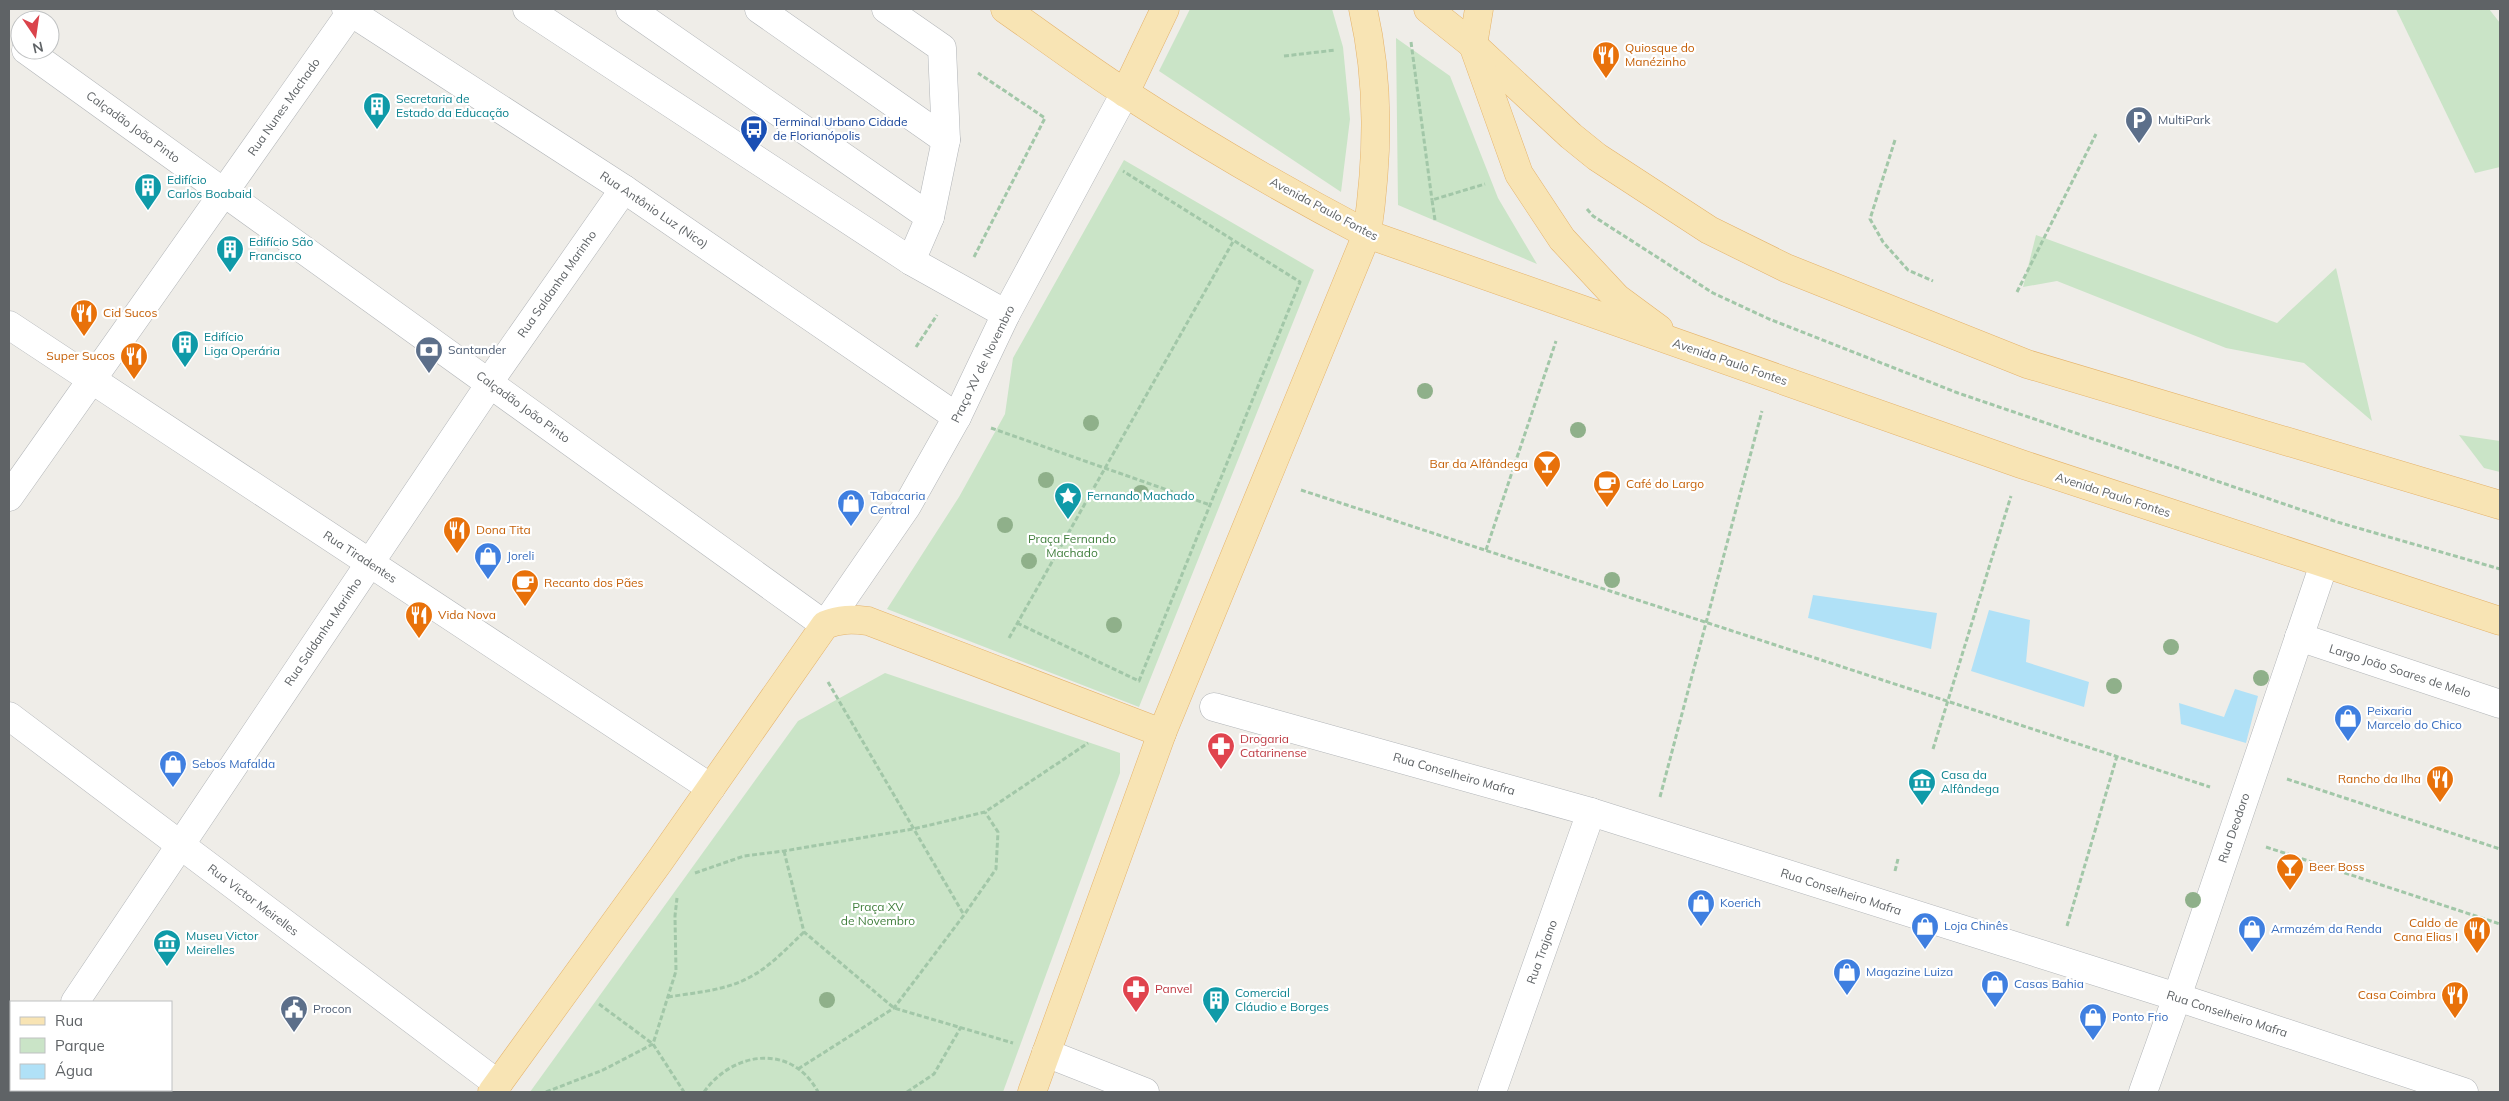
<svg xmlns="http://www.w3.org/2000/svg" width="2509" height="1101" viewBox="0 0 2509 1101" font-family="Mulish,sans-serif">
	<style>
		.green { fill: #cae4c7 }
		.water { fill: #b0e1f7 }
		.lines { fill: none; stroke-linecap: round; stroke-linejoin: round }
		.minor-casing { stroke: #b2b5b8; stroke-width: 29 }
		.major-casing { stroke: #e5b36b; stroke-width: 29 }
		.path { stroke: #a2c7a8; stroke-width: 3; stroke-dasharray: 5 2.5; stroke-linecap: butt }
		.minor { stroke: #fff; stroke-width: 28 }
		.major { stroke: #f8e4b4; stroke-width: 28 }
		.tree { fill: #8fb08a }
		.labels { text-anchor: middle; stroke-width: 4.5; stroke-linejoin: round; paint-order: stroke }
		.food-label { font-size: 12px; fill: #c56008; stroke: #fff; text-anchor: start }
		.culture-label { font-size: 12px; fill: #0d838f; stroke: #fff; text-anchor: start }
		.street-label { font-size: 12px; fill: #5f6366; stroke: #fff }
		.service-label { font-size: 12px; fill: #4e5e75; stroke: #fff; text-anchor: start }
		.transit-label { font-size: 12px; fill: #164399; stroke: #fff; text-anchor: start }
		.shop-label { font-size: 12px; fill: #366cbe; stroke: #fff; text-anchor: start }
		.park-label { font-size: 12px; fill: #417f3d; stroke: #fff }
		.health-label { font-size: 12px; fill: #be3a42; stroke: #fff; text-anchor: start }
	</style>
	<rect width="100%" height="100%" fill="#efede8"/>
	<g class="green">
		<polygon points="1190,9 1332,9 1343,47 1350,119 1341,192 1159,71"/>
		<polygon points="2396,9 2489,9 2500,23 2500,167 2475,173"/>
		<polygon points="1396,38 1450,76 1498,198 1537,264 1398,205"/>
		<polygon points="1124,160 1314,270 1139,707 887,609 959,497 1005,414 1013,358"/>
		<polygon points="2036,235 2277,323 2336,268 2372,421 2304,363 2226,348 2057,281 2023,287"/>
		<polygon points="2459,435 2500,441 2500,472 2484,468"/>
		<polygon points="885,673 1120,753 1120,773 1003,1092 530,1092 798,721"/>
	</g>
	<g class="water">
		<polygon points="1813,595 1937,613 1931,649 1808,618"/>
		<polygon points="1989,610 2030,620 2026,662 2089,682 2084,707 1971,671"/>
		<polygon points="2235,689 2258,696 2246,743 2181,724 2179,703 2224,717"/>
	</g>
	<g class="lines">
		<g class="minor-casing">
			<g id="minor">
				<polyline points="346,9 624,189 957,417"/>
				<polyline points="527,9 911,261 1006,314"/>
				<polyline points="630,9 930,217"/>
				<polyline points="759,9 946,140"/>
				<polyline points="886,9 942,48 946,140 930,217 911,261"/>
				<polyline points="26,50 825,625 907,506 957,417 1006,314 1125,93"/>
				<polyline points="9,325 711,788"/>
				<polyline points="9,497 351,12"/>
				<polyline points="2299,637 2500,704"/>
				<polyline points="1214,707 1591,812 2177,997 2464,1092"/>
				<polyline points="9,716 498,1084"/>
				<polyline points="75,1002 490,384 496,372 624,189"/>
				<polyline points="1046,1053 1145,1092"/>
				<polyline points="15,1092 17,1090"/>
				<polyline points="1492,1092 1591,812"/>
				<polyline points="2143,1092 2177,997 2324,564"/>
			</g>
		</g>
		<g class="major-casing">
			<g id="major">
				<path d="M1005,9c40,28 80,58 122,85 77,50 158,97 240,140l654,230 479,157"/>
				<polyline points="1428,9 1473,45 1571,136 1597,157 1709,230 1786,268 2027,364 2500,505"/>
				<polyline points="1479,9 1473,45 1519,174 1562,239 1617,298 1659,329"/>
				<polyline points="1125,93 1165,9"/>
				<path d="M492,1092l167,-230 166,-237c15,-6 27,-6 43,-4l294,112"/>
				<path d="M1032,1092l130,-359 205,-499c11,-76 13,-150 -4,-225"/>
			</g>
		</g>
		<g class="path">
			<polyline points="1411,42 1432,200"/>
			<polyline points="1284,56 1336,50"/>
			<polyline points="1895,140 1870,219 1883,242 1908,270 1933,281"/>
			<polyline points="1587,209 1593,216 1713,293 1769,319 1958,393 2337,522 2500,569"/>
			<polyline points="1435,220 1432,200 1485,184"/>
			<polyline points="974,257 1045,118 978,73"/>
			<polyline points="2017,292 2096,134"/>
			<polyline points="916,347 937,315"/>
			<polyline points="991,428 1210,505"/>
			<polyline points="1301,490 2210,787"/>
			<polyline points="1486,550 1556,341"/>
			<polyline points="1017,623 1139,681 1300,282 1123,171"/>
			<polyline points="1009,638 1234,240"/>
			<polyline points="828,682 964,915"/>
			<polyline points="1933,749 2011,496"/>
			<polyline points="2287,779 2500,849"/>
			<polyline points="1660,797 1762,411"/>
			<polyline points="2266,847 2500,924"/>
			<polyline points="784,851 804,932 894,1008 1013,1043"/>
			<polyline points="1895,871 1898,859"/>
			<polyline points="695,873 744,856 784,851 913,829 985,812 1088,743"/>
			<polyline points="2067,926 2117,756"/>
			<path d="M668,997c24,-4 53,-6 76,-17 23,-10 42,-31 60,-48"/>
			<polyline points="599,1004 653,1044 684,1092"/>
			<polyline points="798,1069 894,1008 964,915 996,869 998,832 985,812"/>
			<polyline points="546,1092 603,1070 653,1044 676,971 675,916 677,898"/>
			<path d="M704,1092c29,-41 88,-49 114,0"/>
			<polyline points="907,1092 934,1074 961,1027"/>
		</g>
		<use href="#minor" class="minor"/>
		<use href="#major" class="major"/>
	</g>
	<g class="tree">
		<circle cx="1425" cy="391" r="8"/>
		<circle cx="1091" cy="423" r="8"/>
		<circle cx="1578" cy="430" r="8"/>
		<circle cx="1046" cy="480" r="8"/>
		<circle cx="1141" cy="493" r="8"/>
		<circle cx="1005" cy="525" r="8"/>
		<circle cx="1029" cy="561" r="8"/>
		<circle cx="1612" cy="580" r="8"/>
		<circle cx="1114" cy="625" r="8"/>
		<circle cx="2171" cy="647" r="8"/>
		<circle cx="2261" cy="678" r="8"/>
		<circle cx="2114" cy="686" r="8"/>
		<circle cx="2193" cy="900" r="8"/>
		<circle cx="827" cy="1000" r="8"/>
	</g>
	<defs>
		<g id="restaurant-pin" transform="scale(1.4375)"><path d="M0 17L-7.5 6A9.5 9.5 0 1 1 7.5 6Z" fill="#e8710a" stroke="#fff"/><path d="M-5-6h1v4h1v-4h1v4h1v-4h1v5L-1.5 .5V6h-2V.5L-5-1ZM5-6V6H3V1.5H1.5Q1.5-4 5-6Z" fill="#fff"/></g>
		<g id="building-pin" transform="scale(1.4375)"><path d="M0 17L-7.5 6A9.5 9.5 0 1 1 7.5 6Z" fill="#0f9aa8" stroke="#fff"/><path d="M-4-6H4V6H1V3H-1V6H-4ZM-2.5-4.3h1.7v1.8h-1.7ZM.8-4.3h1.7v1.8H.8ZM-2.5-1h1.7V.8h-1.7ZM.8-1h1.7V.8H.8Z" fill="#fff"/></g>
		<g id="parking-pin" transform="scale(1.4375)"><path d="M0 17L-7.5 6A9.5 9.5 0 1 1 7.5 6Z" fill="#5c6f8a" stroke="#fff"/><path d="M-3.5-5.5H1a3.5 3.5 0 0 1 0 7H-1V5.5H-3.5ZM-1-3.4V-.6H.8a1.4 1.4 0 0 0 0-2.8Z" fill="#fff"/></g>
		<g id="bus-pin" transform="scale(1.4375)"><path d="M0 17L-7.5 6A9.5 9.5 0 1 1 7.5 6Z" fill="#1a4fb4" stroke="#fff"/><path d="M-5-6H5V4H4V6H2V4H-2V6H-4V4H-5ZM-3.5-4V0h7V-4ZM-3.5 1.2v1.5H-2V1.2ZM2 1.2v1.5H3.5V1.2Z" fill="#fff"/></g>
		<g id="bank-pin" transform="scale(1.4375)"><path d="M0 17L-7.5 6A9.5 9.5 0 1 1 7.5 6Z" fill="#5c6f8a" stroke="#fff"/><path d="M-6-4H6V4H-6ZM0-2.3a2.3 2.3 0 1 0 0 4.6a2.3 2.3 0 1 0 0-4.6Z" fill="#fff"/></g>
		<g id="bar-pin" transform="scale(1.4375)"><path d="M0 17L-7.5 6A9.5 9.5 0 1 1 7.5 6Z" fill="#e8710a" stroke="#fff"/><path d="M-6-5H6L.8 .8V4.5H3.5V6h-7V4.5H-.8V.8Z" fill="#fff"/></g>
		<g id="cafe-pin" transform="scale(1.4375)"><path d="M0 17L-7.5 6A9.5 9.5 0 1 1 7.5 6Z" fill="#e8710a" stroke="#fff"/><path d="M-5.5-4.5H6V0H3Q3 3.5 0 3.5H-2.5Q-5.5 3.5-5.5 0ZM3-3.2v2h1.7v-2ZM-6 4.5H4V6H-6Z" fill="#fff"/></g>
		<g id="sight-pin" transform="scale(1.4375)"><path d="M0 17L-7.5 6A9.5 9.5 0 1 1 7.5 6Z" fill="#0f9aa8" stroke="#fff"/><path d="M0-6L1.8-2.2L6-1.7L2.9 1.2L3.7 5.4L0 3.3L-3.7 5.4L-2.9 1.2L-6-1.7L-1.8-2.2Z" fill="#fff"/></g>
		<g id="shop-pin" transform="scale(1.4375)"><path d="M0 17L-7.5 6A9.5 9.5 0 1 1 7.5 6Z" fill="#3f7fe0" stroke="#fff"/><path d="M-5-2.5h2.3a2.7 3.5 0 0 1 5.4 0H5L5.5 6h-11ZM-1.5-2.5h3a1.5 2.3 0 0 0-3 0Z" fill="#fff"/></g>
		<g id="pharmacy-pin" transform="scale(1.4375)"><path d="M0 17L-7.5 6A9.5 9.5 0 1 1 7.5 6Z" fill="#e0444e" stroke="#fff"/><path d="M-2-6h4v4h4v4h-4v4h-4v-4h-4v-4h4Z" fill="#fff"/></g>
		<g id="museum-pin" transform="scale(1.4375)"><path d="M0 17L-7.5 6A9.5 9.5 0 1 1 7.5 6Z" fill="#0f9aa8" stroke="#fff"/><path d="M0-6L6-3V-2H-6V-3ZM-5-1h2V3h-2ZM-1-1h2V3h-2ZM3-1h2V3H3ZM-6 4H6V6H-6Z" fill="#fff"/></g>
		<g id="civic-pin" transform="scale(1.4375)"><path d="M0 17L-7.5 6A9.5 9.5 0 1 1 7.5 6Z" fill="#5c6f8a" stroke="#fff"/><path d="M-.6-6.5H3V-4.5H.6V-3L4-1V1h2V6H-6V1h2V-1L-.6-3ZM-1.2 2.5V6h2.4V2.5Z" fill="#fff"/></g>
	</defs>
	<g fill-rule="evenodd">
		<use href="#restaurant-pin" x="1606" y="55"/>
		<use href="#building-pin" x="377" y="106"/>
		<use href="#parking-pin" x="2139" y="120"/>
		<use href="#bus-pin" x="754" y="129"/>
		<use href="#building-pin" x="148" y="187"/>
		<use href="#building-pin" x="230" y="249"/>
		<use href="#restaurant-pin" x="84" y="313"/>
		<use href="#building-pin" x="185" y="344"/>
		<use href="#bank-pin" x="429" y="350"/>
		<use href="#restaurant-pin" x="134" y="356"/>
		<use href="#bar-pin" x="1547" y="464"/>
		<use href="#cafe-pin" x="1607" y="484"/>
		<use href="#sight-pin" x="1068" y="496"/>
		<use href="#shop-pin" x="851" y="503"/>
		<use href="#restaurant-pin" x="457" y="530"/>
		<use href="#shop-pin" x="488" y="556"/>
		<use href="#cafe-pin" x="525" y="583"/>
		<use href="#restaurant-pin" x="419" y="615"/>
		<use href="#shop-pin" x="2348" y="718"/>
		<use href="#pharmacy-pin" x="1221" y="746"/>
		<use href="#shop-pin" x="173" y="764"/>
		<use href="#restaurant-pin" x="2440" y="779"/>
		<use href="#museum-pin" x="1922" y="782"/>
		<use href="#bar-pin" x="2290" y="867"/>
		<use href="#shop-pin" x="1701" y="903"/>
		<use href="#shop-pin" x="1925" y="926"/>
		<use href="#shop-pin" x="2252" y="929"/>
		<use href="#restaurant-pin" x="2477" y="930"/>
		<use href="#museum-pin" x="167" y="943"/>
		<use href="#shop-pin" x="1847" y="972"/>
		<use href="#shop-pin" x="1995" y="984"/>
		<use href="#pharmacy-pin" x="1136" y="989"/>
		<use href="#restaurant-pin" x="2455" y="995"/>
		<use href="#building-pin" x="1216" y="1000"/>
		<use href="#civic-pin" x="294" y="1009"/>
		<use href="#shop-pin" x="2093" y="1017"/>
	</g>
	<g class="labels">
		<g class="food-label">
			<text x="1625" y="52">Quiosque do<tspan x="1625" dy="14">Manézinho</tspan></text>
			<text x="103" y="317">Cid Sucos</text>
			<text x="115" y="360" text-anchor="end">Super Sucos</text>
			<text x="1528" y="468" text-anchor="end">Bar da Alfândega</text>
			<text x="1626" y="488">Café do Largo</text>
			<text x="476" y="534">Dona Tita</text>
			<text x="544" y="587">Recanto dos Pães</text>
			<text x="438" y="619">Vida Nova</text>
			<text x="2421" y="783" text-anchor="end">Rancho da Ilha</text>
			<text x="2309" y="871">Beer Boss</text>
			<text x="2458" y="927" text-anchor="end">Caldo de<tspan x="2458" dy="14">Cana Elias I</tspan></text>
			<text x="2436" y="999" text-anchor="end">Casa Coimbra</text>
		</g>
		<g class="culture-label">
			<text x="396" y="103">Secretaria de<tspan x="396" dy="14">Estado da Educação</tspan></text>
			<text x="167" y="184">Edifício<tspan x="167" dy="14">Carlos Boabaid</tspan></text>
			<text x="249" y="246">Edifício São<tspan x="249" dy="14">Francisco</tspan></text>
			<text x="204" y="341">Edifício<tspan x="204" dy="14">Liga Operária</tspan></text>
			<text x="1087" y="500">Fernando Machado</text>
			<text x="1941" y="779">Casa da<tspan x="1941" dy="14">Alfândega</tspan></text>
			<text x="186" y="940">Museu Victor<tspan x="186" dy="14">Meirelles</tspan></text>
			<text x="1235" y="997">Comercial<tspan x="1235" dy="14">Cláudio e Borges</tspan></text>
		</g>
		<g class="street-label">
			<text transform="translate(284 107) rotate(-55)" y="4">Rua Nunes Machado</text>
			<text transform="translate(133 127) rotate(36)" y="4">Calçadão João Pinto</text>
			<text transform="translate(1324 209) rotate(28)" y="4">Avenida Paulo Fontes</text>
			<text transform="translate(654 210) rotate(34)" y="4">Rua Antônio Luz (Nico)</text>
			<text transform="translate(557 284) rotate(-55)" y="4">Rua Saldanha Marinho</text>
			<text transform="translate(1730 362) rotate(19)" y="4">Avenida Paulo Fontes</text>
			<text transform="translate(983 364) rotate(-64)" y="4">Praça XV de Novembro</text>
			<text transform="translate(523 407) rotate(36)" y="4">Calçadão João Pinto</text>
			<text transform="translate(2113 495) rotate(18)" y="4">Avenida Paulo Fontes</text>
			<text transform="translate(360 557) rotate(33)" y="4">Rua Tiradentes</text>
			<text transform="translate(323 632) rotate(-56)" y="4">Rua Saldanha Marinho</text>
			<text transform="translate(2400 671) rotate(18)" y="4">Largo João Soares de Melo</text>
			<text transform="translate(1454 774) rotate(16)" y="4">Rua Conselheiro Mafra</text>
			<text transform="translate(2234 828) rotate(-71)" y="4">Rua Deodoro</text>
			<text transform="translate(1841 892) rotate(18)" y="4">Rua Conselheiro Mafra</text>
			<text transform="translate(253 900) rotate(37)" y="4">Rua Victor Meirelles</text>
			<text transform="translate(1542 952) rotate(-70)" y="4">Rua Trajano</text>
			<text transform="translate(2227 1014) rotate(18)" y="4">Rua Conselheiro Mafra</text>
		</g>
		<g class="service-label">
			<text x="2158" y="124">MultiPark</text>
			<text x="448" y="354">Santander</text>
			<text x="313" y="1013">Procon</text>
		</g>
		<g class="transit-label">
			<text x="773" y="126">Terminal Urbano Cidade<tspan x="773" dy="14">de Florianópolis</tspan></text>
		</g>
		<g class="shop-label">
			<text x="870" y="500">Tabacaria<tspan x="870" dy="14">Central</tspan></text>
			<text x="507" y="560">Joreli</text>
			<text x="2367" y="715">Peixaria<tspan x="2367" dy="14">Marcelo do Chico</tspan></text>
			<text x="192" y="768">Sebos Mafalda</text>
			<text x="1720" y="907">Koerich</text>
			<text x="1944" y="930">Loja Chinês</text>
			<text x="2271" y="933">Armazém da Renda</text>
			<text x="1866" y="976">Magazine Luiza</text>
			<text x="2014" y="988">Casas Bahia</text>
			<text x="2112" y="1021">Ponto Frio</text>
		</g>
		<g class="park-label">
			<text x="1072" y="543">Praça Fernando<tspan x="1072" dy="14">Machado</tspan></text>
			<text x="878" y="911">Praça XV<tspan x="878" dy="14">de Novembro</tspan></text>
		</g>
		<g class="health-label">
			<text x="1240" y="743">Drogaria<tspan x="1240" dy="14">Catarinense</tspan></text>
			<text x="1155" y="993">Panvel</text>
		</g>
	</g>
	<rect width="2509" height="1101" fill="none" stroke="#5f6366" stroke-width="20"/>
	<rect x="10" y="1001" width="162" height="90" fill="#ffffff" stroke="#bfc1c2"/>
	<rect x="20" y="1017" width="25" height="8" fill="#f8e4b4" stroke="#bfc1c2"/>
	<text x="55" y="1026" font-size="15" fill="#5f6366">Rua</text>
	<rect x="20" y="1038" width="25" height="15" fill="#cae4c7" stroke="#bfc1c2"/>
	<text x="55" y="1051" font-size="15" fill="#5f6366">Parque</text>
	<rect x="20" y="1064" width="25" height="15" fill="#b0e1f7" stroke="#bfc1c2"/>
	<text x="55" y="1076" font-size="15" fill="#5f6366">Água</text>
	<g transform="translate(35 35) rotate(167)"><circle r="24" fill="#ffffff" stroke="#bfc1c2"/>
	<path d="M0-4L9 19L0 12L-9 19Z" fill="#da434b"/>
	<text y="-8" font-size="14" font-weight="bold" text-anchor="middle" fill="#5f6366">N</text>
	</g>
</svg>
